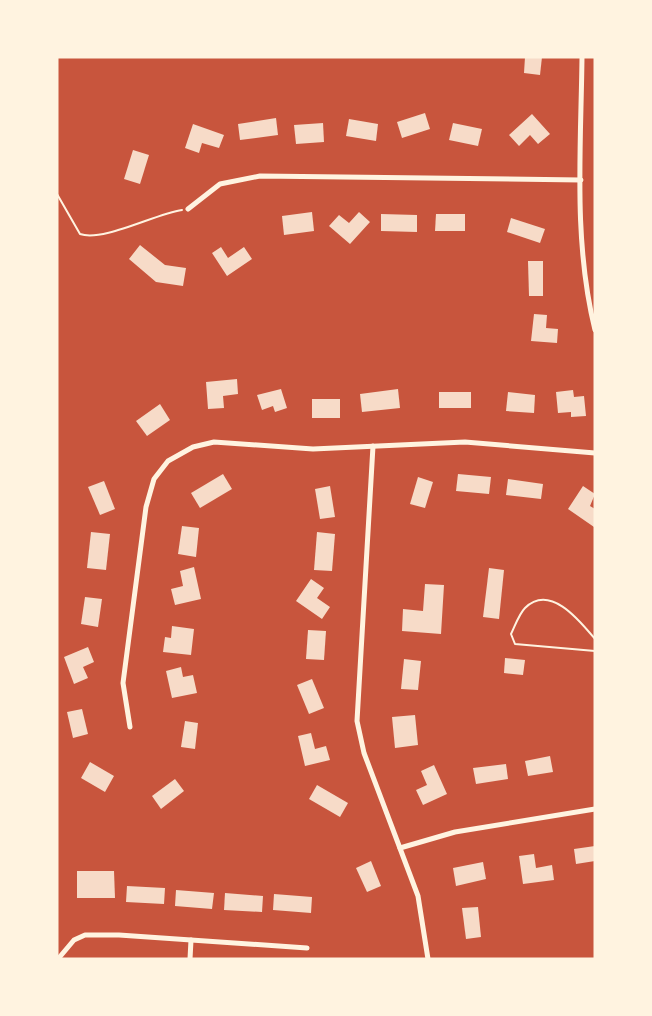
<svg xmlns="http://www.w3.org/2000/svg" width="652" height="1016" viewBox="0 0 652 1016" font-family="Mulish,sans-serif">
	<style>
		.building { fill: #f7dbc8 }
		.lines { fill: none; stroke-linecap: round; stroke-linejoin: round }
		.path { stroke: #fff3e0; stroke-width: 2 }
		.service { stroke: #fff3e0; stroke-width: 2 }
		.minor { stroke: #fff3e0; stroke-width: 5 }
	</style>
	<rect width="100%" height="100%" fill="#c8553d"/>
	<g class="building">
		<polygon points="525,57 542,57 540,75 524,73"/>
		<polygon points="425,113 430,129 402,138 397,122"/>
		<polygon points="532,114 550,134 538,144 530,135 519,146 509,135"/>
		<polygon points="276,118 278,135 240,140 238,124"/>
		<polygon points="349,119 378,124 376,141 346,136"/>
		<polygon points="323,123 324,142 296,144 294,125"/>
		<polygon points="453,123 482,129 478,146 449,140"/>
		<polygon points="193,124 224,135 219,148 202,143 199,153 185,148"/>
		<polygon points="133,150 149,155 140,184 124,179"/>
		<polygon points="312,212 314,231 284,235 282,216"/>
		<polygon points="359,212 370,222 350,244 329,226 339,215 349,223"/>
		<polygon points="381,214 417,215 417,232 381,231"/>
		<polygon points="436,214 465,214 465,231 435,231"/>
		<polygon points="511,218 545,229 540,243 507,232"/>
		<polygon points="140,245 165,265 186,268 183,286 156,282 129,259"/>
		<polygon points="221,247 228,258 244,247 252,259 227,276 212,253"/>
		<polygon points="528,261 543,261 543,296 529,296"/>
		<polygon points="534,314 547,315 546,328 558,329 557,343 531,341"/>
		<polygon points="237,379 238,394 223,396 224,408 208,409 206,382"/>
		<polygon points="281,389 287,408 275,412 273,406 262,410 257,395"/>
		<polygon points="398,389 400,408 362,412 360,394"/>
		<polygon points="573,390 574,397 584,396 586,416 571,417 571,412 558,413 556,392"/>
		<rect x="439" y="392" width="32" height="16"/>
		<polygon points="508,392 535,395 534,413 506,411"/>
		<rect x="312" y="399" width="28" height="19"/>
		<polygon points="160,404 170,420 147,436 136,421"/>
		<polygon points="223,474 232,489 200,508 191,493"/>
		<polygon points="458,474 491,477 489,494 456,491"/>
		<polygon points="418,477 433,482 425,508 410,504"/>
		<polygon points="508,479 543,484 541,499 506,495"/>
		<polygon points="104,481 115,509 100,515 88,487"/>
		<polygon points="330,486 335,517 320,519 315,489"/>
		<polygon points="583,486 595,494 590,506 595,509 594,527 568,509"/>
		<polygon points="182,526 199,528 196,557 178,554"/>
		<polygon points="91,532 110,534 106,570 87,568"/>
		<polygon points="317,532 335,534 332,571 314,570"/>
		<polygon points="194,567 201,599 175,605 171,589 183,586 180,571"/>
		<polygon points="489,568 504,570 499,619 483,617"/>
		<polygon points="311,579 324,588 317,598 330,607 322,619 296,601"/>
		<polygon points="425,584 444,585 441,634 402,631 403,609 423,611"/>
		<polygon points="85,597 102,599 98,627 81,624"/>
		<polygon points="172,626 194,629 191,655 163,652 165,637 171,638"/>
		<polygon points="308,630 326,631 324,660 306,659"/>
		<polygon points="88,647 94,662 83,667 88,678 74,684 64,657"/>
		<polygon points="505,658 525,660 523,675 504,673"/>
		<polygon points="404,659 421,661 418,690 401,689"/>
		<polygon points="181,667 183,677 193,675 197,693 172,698 166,671"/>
		<polygon points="312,679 324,708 309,714 297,685"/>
		<polygon points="82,709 88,734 73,738 67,712"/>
		<polygon points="415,715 418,745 395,748 392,717"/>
		<polygon points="185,721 198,723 195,749 181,747"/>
		<polygon points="311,733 315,749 326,746 330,760 305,766 298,736"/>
		<polygon points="550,756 553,772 528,776 525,761"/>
		<polygon points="90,762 114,776 105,792 81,778"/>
		<polygon points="506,764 508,779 476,784 473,768"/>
		<polygon points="434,765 447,794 423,805 416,790 427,785 421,771"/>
		<polygon points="175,779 184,791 161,809 152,796"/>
		<polygon points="317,785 348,803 340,817 309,799"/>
		<polygon points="595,846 595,861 576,864 574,849"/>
		<polygon points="534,854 536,868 552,865 554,880 523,884 519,856"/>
		<polygon points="371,861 381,886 367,892 356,868"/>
		<polygon points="483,862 486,879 456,886 453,868"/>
		<polygon points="77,871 114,871 115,898 77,898"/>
		<polygon points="127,886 165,888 164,904 126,902"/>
		<polygon points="176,890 214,893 212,909 175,906"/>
		<polygon points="225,893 263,896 262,912 224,910"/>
		<polygon points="274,894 312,897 311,913 273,910"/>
		<polygon points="478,907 481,937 466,939 462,908"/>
	</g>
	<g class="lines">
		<path class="path" d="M57,194l23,40c23,8 75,-20 102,-24"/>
		<path class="service" d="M595,639c-15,-18 -45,-56 -70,-31 -6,6 -10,18 -14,26l4,10 80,7"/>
		<g class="minor">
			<path d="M582,57c-1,91 -9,184 13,273"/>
			<polyline points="188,209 220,184 260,176 581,180"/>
			<polyline points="373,446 357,721 364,753 418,896 428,959"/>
			<polyline points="130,727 123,683 146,507 154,479 168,461 193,447 214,442 313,449 465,442 595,453"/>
			<polyline points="400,848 455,832 595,809"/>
			<polyline points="58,959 74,940 85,935 119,935 307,948"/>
			<polyline points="190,959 191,940"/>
		</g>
	</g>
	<rect width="652" height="1016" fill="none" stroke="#fff3e0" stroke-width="117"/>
</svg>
